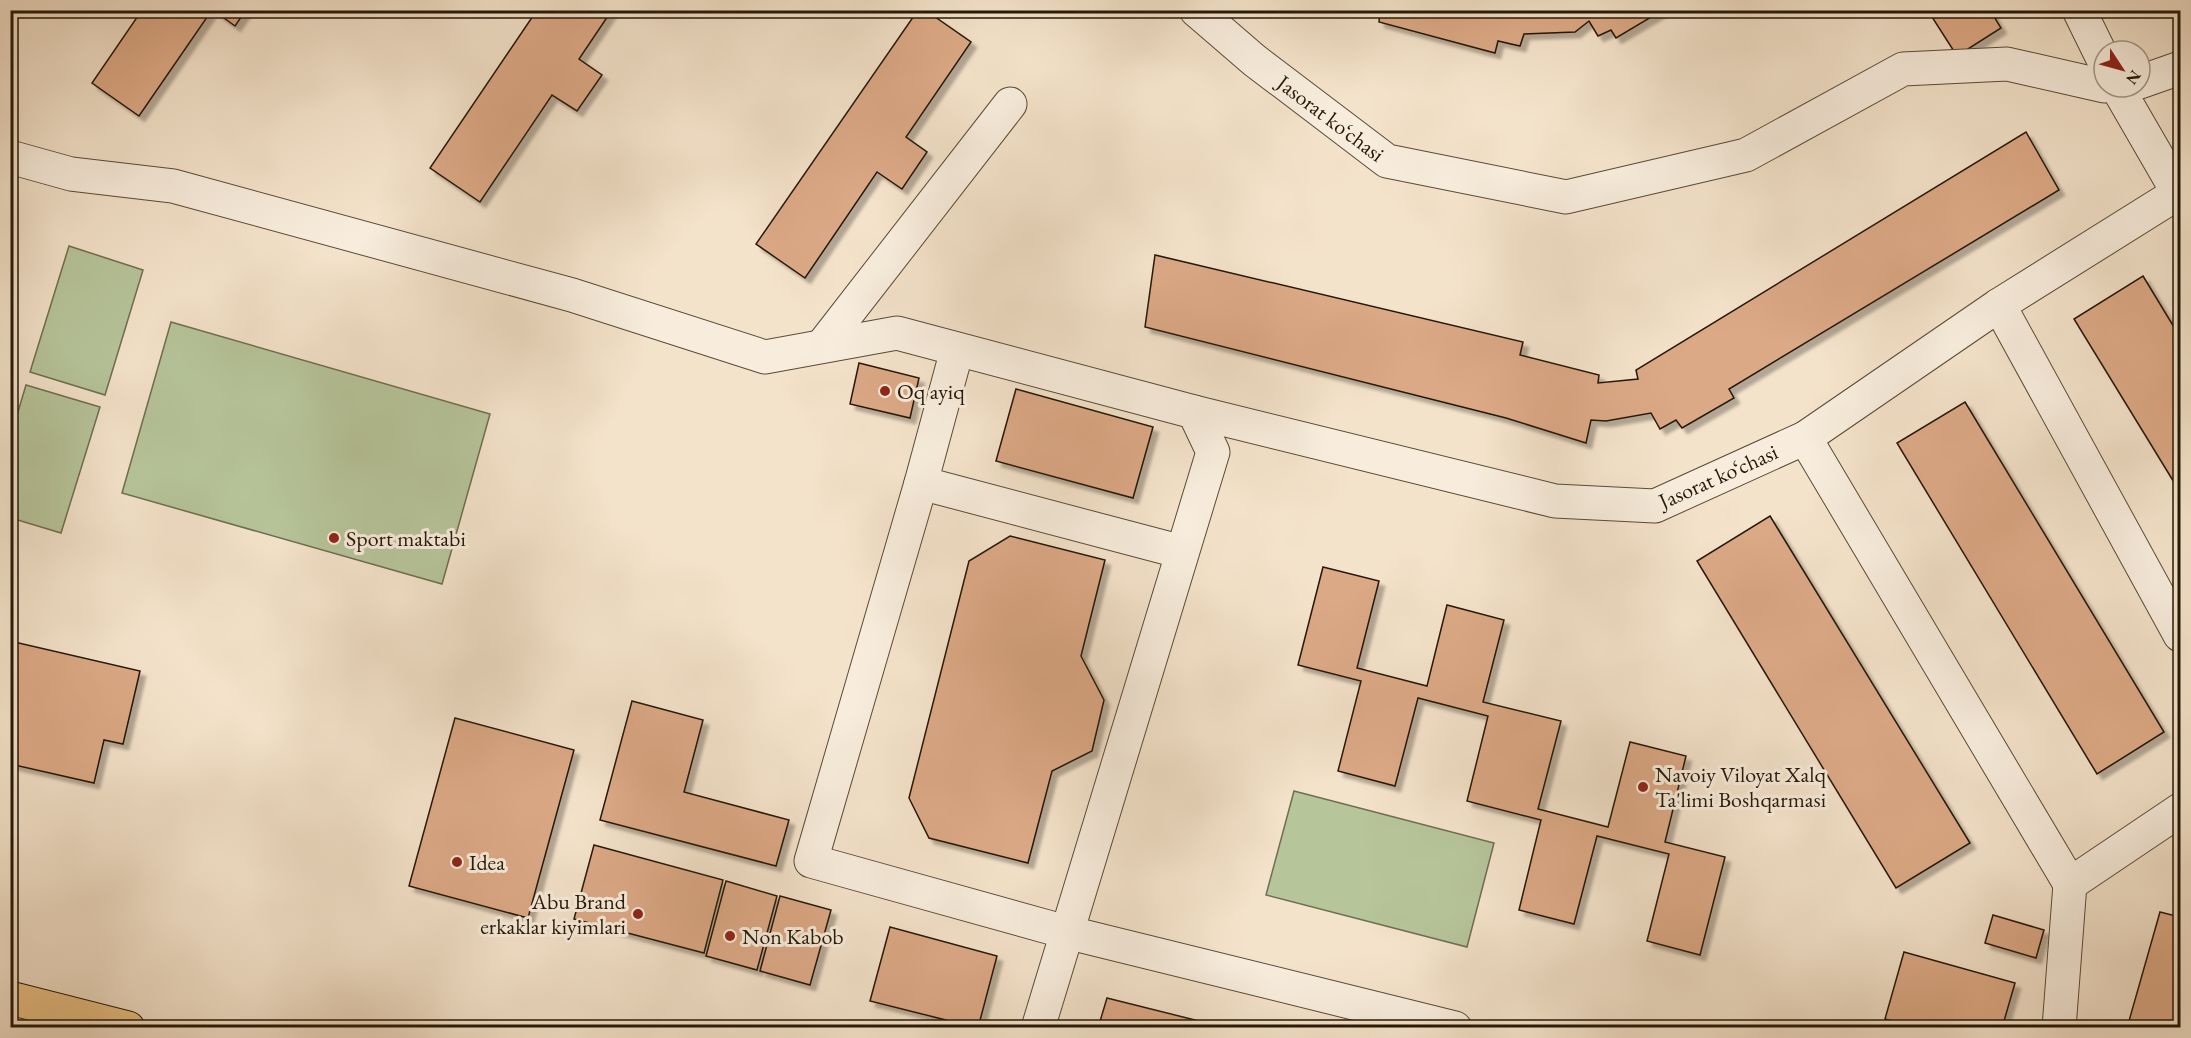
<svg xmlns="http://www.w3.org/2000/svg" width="2191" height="1038" viewBox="0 0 2191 1038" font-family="'EB Garamond',serif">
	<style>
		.garden { fill: #b7c59b; stroke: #6e6e51; stroke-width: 1.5 }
		.building { fill: #dca986; stroke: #251807; stroke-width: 1.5; filter: url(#shadow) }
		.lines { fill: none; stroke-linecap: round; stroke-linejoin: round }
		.minor-casing { stroke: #594b38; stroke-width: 35 }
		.major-casing { stroke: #251807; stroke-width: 35 }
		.minor { stroke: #f8eddd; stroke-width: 33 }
		.major { stroke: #eac286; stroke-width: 33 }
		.poi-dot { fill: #8f2418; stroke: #f8eddd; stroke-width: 2 }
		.labels { text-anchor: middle; stroke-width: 6; stroke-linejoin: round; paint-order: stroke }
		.street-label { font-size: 22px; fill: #251807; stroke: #f8eddd }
		.poi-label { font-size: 22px; fill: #251807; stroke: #f8eddd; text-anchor: start }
	</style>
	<defs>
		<filter id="shadow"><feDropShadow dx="5.5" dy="5.5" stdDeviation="1.5" flood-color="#0004"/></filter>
	</defs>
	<rect width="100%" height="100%" fill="#f4e3cb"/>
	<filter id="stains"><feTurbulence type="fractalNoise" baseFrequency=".00333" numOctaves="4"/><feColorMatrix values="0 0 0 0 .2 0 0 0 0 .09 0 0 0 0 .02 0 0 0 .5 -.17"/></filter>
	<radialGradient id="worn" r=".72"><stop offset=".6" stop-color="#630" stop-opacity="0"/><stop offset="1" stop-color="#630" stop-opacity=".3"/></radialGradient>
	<g class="garden">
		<polygon points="69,246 143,270 105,395 30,372"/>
		<polygon points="171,322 490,414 442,584 122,493"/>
		<polygon points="26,385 100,407 61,533 11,518 11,435"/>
		<polygon points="1294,791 1494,843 1467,947 1266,895"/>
	</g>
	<g class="building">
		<polygon points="142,10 212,10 139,116 92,83"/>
		<polygon points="213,10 246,10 235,26"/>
		<polygon points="537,10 612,10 579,59 602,75 577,111 552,95 480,202 430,168"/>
		<polygon points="918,10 925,10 971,42 906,137 927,152 902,189 877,172 805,278 756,244"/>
		<polygon points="1380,10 1663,10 1616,38 1611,30 1598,36 1589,21 1575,32 1524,34 1520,46 1498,41 1495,53 1379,22"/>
		<polygon points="1941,10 1990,10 2001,28 1957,56 1932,17"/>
		<polygon points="2026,132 2059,190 1729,389 1734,398 1682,428 1676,420 1660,429 1651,413 1606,421 1591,420 1586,443 1506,418 1145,327 1155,255 1523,342 1520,355 1599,375 1598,383 1638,379 1636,370"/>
		<polygon points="2143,276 2180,337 2180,492 2074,319"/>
		<polygon points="859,363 919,378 910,418 850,404"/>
		<polygon points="1016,389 1153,427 1133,498 996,461"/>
		<polygon points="1965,402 2164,732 2097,774 1897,443"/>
		<polygon points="1770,516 1970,843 1896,888 1697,561"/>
		<polygon points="1010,536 1105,560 1081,656 1104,700 1092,751 1052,771 1028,863 929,838 909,798 969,561"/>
		<polygon points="1323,567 1379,581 1357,668 1427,686 1447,605 1504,620 1483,702 1561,721 1538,809 1608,827 1630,742 1686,756 1665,842 1725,857 1700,955 1647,941 1669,854 1597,836 1574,924 1519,910 1541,820 1467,801 1488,716 1418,698 1395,786 1338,771 1361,681 1298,665"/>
		<polygon points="10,641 140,671 123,744 104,740 94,783 10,764"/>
		<polygon points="632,701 703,720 684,792 789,820 776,866 600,820"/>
		<polygon points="455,718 574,750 528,918 409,886"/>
		<polygon points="594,845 723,880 704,953 574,919"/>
		<polygon points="726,881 777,896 757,970 706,956"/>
		<polygon points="780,896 831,910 810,985 760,971"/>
		<polygon points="2160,912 2180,917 2180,1028 2127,1028"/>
		<polygon points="1993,915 2044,930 2036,958 1985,943"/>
		<polygon points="890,927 997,956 978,1028 870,1001"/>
		<polygon points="1904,952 2015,983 2002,1028 1915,1028 1885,1019"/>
		<polygon points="1107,998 1227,1028 1098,1028"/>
	</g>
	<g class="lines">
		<g class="minor-casing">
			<g id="minor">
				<polyline points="1196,10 1254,60 1387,161 1566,197 1746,155 1903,69 2007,64 2104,86"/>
				<polyline points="2079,10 2104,61"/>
				<polyline points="2140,82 2180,68"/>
				<polyline points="2117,87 2180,196"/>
				<polyline points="10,157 71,174 173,186 572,295 765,357 897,333 1194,412 1213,452 1038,1028"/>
				<polyline points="1999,305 2180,635"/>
				<polyline points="822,346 1010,104"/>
				<polyline points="957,350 921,483 1182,552"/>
				<polyline points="1194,412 1555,501 1655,506 1805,438 1999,305 2178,193"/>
				<polyline points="1805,438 2070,884"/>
				<polyline points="921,483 811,861 1066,932 1455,1028"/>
				<polyline points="2059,1028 2070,884 2180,810"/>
			</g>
		</g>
		<g class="major-casing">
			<polyline id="major" points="10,998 128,1028"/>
		</g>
		<use href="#minor" class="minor"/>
		<use href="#major" class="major"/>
	</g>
	<g class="poi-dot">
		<circle cx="885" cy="391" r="6"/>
		<circle cx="334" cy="538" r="6"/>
		<circle cx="1643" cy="787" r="6"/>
		<circle cx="457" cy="862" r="6"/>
		<circle cx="638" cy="914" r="6"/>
		<circle cx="730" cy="936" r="6"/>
	</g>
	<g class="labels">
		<g class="street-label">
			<text transform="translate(1331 118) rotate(37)" y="8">Jasorat ko‘chasi</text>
			<text transform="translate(1718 476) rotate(-24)" y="8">Jasorat ko‘chasi</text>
		</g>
		<g class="poi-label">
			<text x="897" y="399">Oq ayiq</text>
			<text x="346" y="546">Sport maktabi</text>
			<text x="1655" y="782">Navoiy Viloyat Xalq<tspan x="1655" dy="25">Ta'limi Boshqarmasi</tspan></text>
			<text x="469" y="870">Idea</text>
			<text x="626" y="909" text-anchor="end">Abu Brand<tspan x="626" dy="25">erkaklar kiyimlari</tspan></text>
			<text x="742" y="944">Non Kabob</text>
		</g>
	</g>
	<rect width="2191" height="1038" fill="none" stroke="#f4e3cb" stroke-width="36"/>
	<rect x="12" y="12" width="2167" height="1014" fill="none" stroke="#251807" stroke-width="3"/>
	<rect x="18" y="18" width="2155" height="1002" fill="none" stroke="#251807" stroke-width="1.5"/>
	<g transform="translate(2122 69) rotate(126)"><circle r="28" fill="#f8eddd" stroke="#a49887" stroke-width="1.5"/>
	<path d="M0-4.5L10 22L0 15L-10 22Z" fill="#8f2418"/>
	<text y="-9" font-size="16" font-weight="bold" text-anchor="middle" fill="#251807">N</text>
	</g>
	<rect width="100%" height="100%" filter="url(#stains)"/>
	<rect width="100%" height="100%" fill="url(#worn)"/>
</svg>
